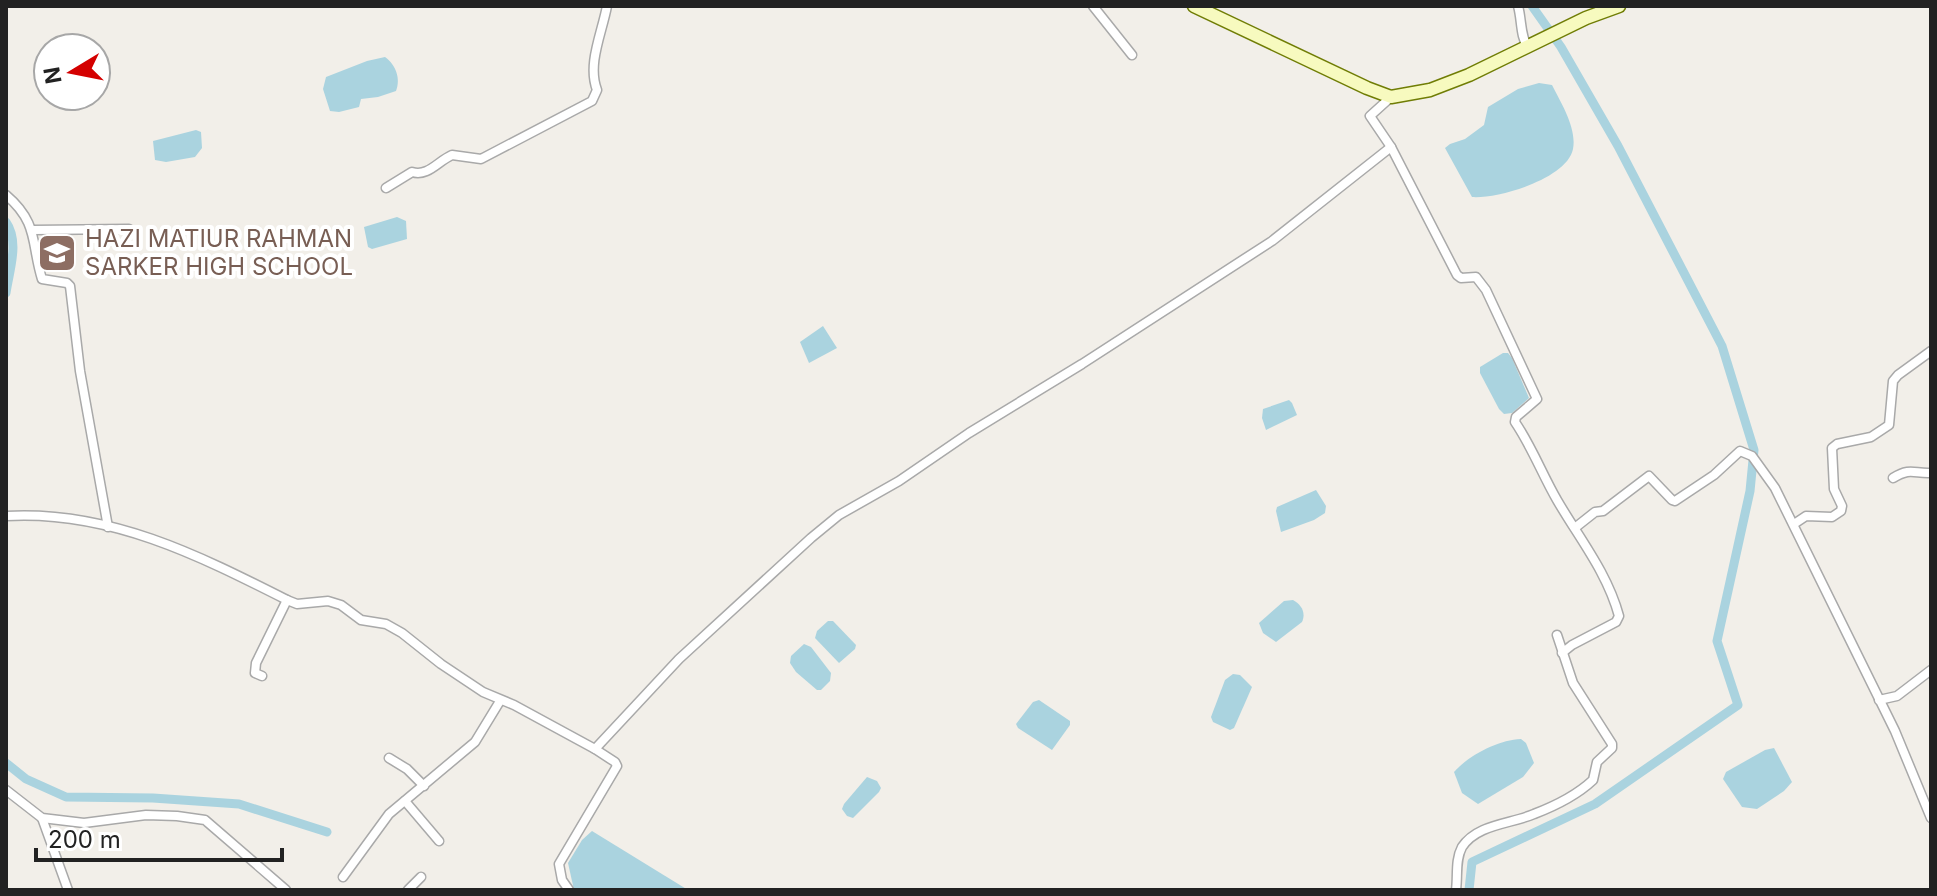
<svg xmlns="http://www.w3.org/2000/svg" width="1937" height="896" viewBox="0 0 1937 896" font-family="Inter,sans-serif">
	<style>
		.water { fill: #aad3df }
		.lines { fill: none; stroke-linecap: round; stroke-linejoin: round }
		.canal { stroke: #aad3df; stroke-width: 9 }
		.street-casing { stroke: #a9a9a9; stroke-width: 11 }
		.secondary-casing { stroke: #707d05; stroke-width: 15 }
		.street { stroke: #fff; stroke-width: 8 }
		.secondary { stroke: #f7fabf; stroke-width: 12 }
		.labels { text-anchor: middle; stroke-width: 8; stroke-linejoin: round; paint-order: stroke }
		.education-label { font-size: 24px; fill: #785e54; stroke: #fff; text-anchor: start }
	</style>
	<rect width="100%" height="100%" fill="#f2efe9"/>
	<g class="water">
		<path d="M385,57c11,8 16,22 11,34l-18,6 -17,2 -2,8 -20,5 -9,-1 -7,-22 3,-12 41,-16z"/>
		<path d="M1539,83l13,2c9,18 25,43 21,64 -6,30 -76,50 -101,48l-27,-49 5,-4 15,-5 19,-14 4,-18 30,-18z"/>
		<polygon points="196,130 201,132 202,148 195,157 166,162 155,160 153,141"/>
		<polygon points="397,217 406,221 407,239 372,249 368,247 364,227"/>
		<polygon points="823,326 837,348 809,363 800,342"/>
		<polygon points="1503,353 1508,353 1512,358 1529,398 1512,413 1504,414 1499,409 1480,373 1480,367"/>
		<polygon points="1289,400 1292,403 1297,415 1266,430 1262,418 1263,409"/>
		<polygon points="1316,490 1326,506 1325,513 1314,520 1281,532 1276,511 1277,507"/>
		<path d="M1293,600c9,5 13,13 9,22l-26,20 -13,-9 -4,-10 25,-22z"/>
		<polygon points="828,621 833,621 856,645 855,649 839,663 815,638 817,631"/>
		<polygon points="804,644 811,647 831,673 830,681 821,690 817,690 796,672 790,663 791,656"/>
		<polygon points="1233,674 1240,675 1252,687 1234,728 1230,730 1213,722 1211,717 1225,680"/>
		<polygon points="1039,700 1070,721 1070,725 1052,750 1018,728 1016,724 1033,702"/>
		<path d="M1521,739l5,4 8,20 -11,14 -45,27 -16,-11 -8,-21c15,-17 44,-32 67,-33z"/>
		<polygon points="1774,748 1792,782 1784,791 1757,809 1742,807 1723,779 1726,772 1765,750"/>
		<polygon points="867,777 877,781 881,788 879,792 853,818 847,816 842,809 844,804"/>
		<polygon points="592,831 688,890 574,890 568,863 582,840"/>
	</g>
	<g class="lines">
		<g class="canal">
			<path d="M6,222c14,20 3,49 0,71"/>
			<polyline points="6,763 26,779 66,797 153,798 239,804 327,832"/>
			<polyline points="1469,890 1472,862 1595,804 1738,705 1717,641 1750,491 1754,450 1722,346 1618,146 1561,47 1532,6"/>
		</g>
		<g class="street-casing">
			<g id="street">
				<polyline points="1093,6 1132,55"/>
				<path d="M1518,6c4,14 2,30 10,42"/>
				<path d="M1391,97l-21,19 21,31 66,128 4,3 15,-1 10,13 51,109 -21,18 -1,5c17,25 27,52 42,78 22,38 50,72 62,116l-3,6 -44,23 -10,8"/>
				<path d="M386,188l26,-16c16,5 26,-11 40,-17l29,4 111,-58 5,-11c-10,-26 5,-57 10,-84"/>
				<path d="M6,195c33,28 25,49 36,84l25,4 3,3 10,85 28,156"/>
				<polyline points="33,230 129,229"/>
				<path d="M1893,478c18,-11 21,-4 38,-5"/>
				<path d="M6,516c103,-6 192,39 281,84l10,4 31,-3 13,4 20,15 25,4 16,9 39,31 42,28 31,13 81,44 84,-90 132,-121 28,-23 60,-34 70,-48 113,-69 190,-123 119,-94"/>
				<polyline points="1794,524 1806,516 1832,517 1841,511 1842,506 1834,489 1832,448 1837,444 1871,437 1889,425 1893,381 1898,375 1931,351"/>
				<polyline points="1576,527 1595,512 1603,511 1649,476 1672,500 1675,501 1714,475 1740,451 1752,456 1775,488 1895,731 1931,818"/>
				<polyline points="262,676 255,673 256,663 287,600"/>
				<polyline points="1879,700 1897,696 1931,670"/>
				<polyline points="389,758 407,769 424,786"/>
				<polyline points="6,790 42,818 84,823 146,815 177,816 205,820 286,890"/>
				<polyline points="405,801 439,841"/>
				<polyline points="42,818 68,890"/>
				<polyline points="343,877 389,814 475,742 500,701"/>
				<polyline points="408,890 421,877"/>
				<polyline points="569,890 562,880 559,864 617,766 615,762 595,749"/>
				<path d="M1456,890c2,-14 -1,-30 6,-43 15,-23 49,-23 72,-33 21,-8 43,-19 59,-34l4,-18 15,-14v-4l-39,-61 -16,-48"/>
			</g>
		</g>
		<g class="secondary-casing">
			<polyline id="secondary" points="1194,6 1367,88 1391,97 1430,90 1469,75 1586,18 1619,6"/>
		</g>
		<use href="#street" class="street"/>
		<use href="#secondary" class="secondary"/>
	</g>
	<defs>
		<g id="school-square" transform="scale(2)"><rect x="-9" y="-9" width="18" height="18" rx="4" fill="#8d6e63" stroke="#fff"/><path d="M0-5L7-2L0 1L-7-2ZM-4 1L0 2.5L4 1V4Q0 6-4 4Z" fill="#fff"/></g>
	</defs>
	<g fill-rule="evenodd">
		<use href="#school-square" x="57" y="253"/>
	</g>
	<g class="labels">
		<g class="education-label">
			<text x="85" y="247">HAZI MATIUR RAHMAN<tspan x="85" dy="28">SARKER HIGH SCHOOL</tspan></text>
		</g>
	</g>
	<rect width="1937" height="896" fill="none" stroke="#222222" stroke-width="16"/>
	<g transform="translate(72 72) rotate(260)"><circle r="38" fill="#ffffff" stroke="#a7a7a7" stroke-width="2"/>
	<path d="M0-6L14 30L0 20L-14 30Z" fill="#d40000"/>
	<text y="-12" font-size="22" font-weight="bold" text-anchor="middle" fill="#222222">N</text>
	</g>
	<path d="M36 848v12h246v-12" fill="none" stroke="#222222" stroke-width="4"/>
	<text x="48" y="848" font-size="24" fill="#222222" stroke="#ffffff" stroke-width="6" paint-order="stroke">200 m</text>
</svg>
